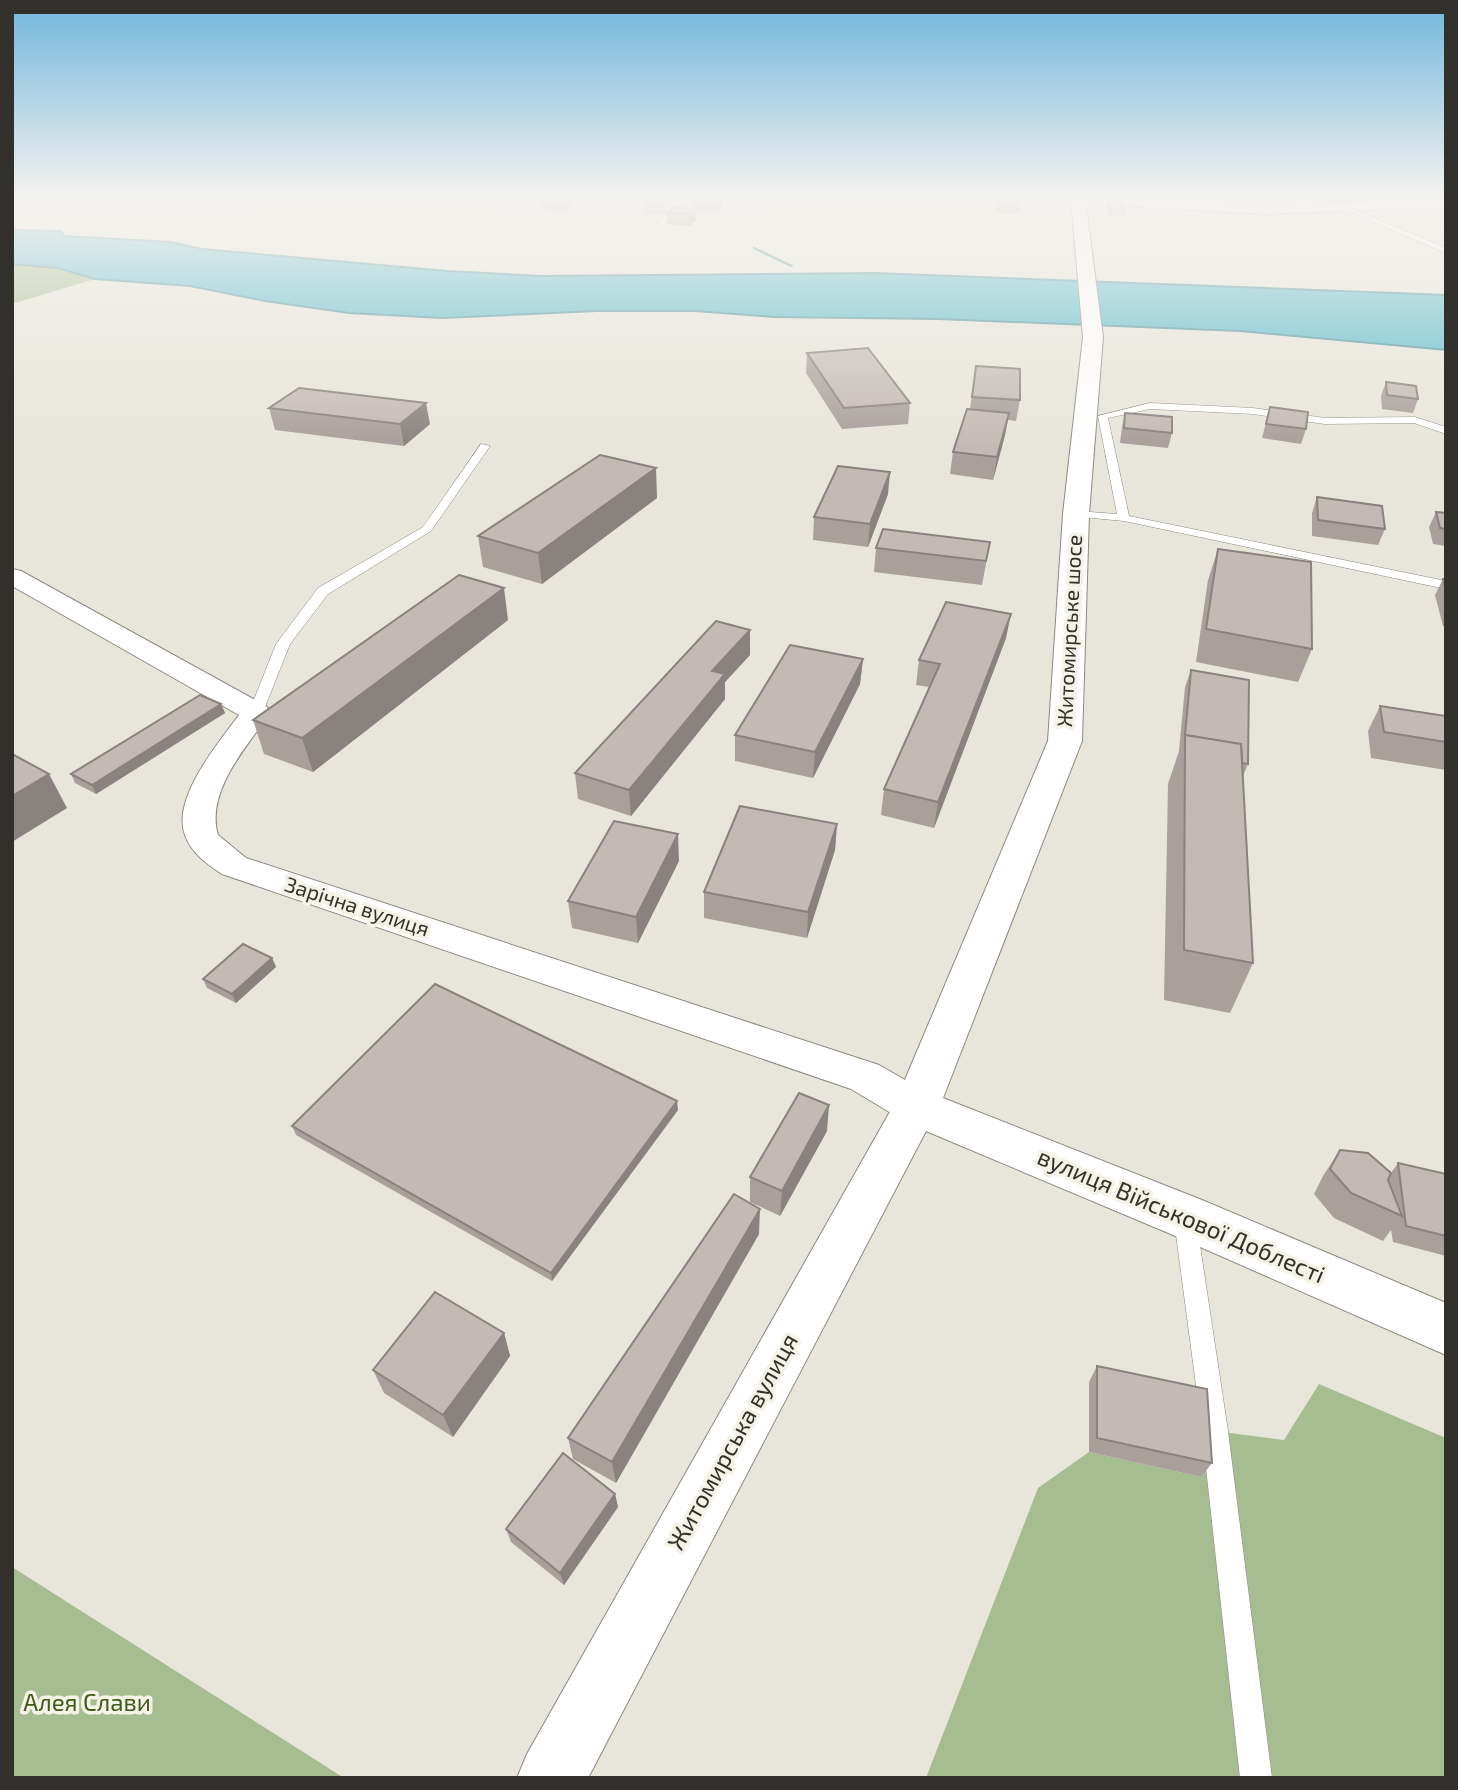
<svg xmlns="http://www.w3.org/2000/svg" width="1458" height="1790" viewBox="0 0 1458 1790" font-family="'Exo 2',sans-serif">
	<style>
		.green { fill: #a5bd91 }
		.water { fill: #59bacb; stroke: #4d919b; stroke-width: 2 }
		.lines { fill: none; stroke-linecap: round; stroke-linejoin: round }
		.stream { fill: #4d919b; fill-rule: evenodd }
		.lane-casing { stroke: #8b8980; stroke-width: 1 }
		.street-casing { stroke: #8b8980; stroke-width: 2 }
		.secondary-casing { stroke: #8b8980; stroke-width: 2 }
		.lane { fill: #fff; fill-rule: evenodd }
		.street { fill: #fff; fill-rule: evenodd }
		.secondary { fill: #fff; fill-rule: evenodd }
		.wall { fill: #a9a09c }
		.shaded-wall { fill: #89827f }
		.building { fill: #c4bab5; stroke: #89827f; stroke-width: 2 }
		.labels { text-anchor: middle; stroke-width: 7; stroke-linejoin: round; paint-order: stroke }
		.street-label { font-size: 21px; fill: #31302c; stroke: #f5f2e8 }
		.near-street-label { font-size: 24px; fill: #31302c; stroke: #f5f2e8 }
		.near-park-label { font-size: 24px; fill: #3d5b18; stroke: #f5f2e8 }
	</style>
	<rect width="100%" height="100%" fill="#e8e5db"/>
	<g class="green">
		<polygon points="12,264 58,268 95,279 12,304"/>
		<polygon points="1319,1384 1446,1438 1446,1778 926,1778 1038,1488 1089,1452 1201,1477 1215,1431 1284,1440"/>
		<polygon points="12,1567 344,1778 12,1778"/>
	</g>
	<polygon class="water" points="12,230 61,231 64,236 171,242 202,249 447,271 541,276 875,273 1446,295 1446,350 1240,331 938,319 774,317 695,311 597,311 442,318 349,313 265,301 190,286 95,279 58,268 12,264"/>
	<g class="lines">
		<polygon class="stream" points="753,247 755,247 794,266 791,267 753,249"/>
		<g class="lane-casing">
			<g id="lane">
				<polygon points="698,199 704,199 705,202 684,209 663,224 657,223 680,207"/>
				<polygon points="1292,199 1299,199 1315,209 1310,210"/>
				<polygon points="1421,202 1446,210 1446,214 1419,205"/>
				<polygon points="1345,206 1446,248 1446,253 1343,209"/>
				<polygon points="1150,403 1253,408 1325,418 1415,417 1446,427 1446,434 1414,423 1325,424 1253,414 1150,409 1108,418 1129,516 1446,581 1446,589 1124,521 1072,516 1072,512 1076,511 1117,514 1098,416"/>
				<polygon points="481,444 490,446 431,531 328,594 290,644 263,712 261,715 251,715 249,712 276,644 318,588 423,527"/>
				<polygon points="1185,1209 1193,1212 1196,1219 1228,1431 1272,1778 1240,1778 1202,1431 1174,1219 1177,1212"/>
			</g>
		</g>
		<g class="street-casing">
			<g id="street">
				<polygon points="1066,199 1137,199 1264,206 1446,199 1446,207 1264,214 1072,203"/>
				<path d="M12,569l9,2 245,135 5,6c-23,33 -66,79 -53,123l28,23 633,207 52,30 6,12 -6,12 -15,5 -15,-5 -50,-30 -629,-215c-15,-10 -31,-21 -37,-39 -14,-36 34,-93 54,-120l-227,-129z"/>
			</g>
		</g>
		<g class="secondary-casing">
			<polygon id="secondary" points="1071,199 1085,199 1103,337 1089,514 1082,741 943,1098 1202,1200 1446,1303 1446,1355 1166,1232 926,1131 588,1778 517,1778 527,1754 896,1101 1048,741 1063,514 1083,337"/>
		</g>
		<use href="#lane" class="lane"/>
		<use href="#street" class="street"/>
		<use href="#secondary" class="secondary"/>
	</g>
	<g class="wall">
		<polygon points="539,199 572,199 572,203 564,211 540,209"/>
		<polygon points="665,199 665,210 664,215 644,215 644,204"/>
		<polygon points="693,199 722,199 722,206 716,212 696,210 696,220 689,226 667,224 667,213 694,208"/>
		<polygon points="999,199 1021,199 1020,208 1016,214 995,213 997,202"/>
		<polygon points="1322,199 1405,199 1331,203"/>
		<polygon points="1108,202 1126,210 1125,216 1108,215 1107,208"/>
		<polygon points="807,353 910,403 908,424 842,429 806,373"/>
		<polygon points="976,366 1020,400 1016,421 1008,420 1005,435 993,480 950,474 953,452 970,409"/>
		<polygon points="1386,382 1418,399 1413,413 1382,409 1381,396"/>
		<polygon points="1270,407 1306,429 1301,444 1262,438"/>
		<polygon points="269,408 430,424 404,446 275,430"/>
		<polygon points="1125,413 1172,433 1168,448 1120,443 1122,427"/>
		<polygon points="888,494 868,547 813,540 814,517"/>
		<polygon points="1317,497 1385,529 1378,545 1312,536 1312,513"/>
		<polygon points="657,498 542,584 483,567 478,536"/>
		<polygon points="1436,512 1446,513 1446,546 1433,544 1429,527"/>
		<polygon points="990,542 982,585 874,572 876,548"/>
		<polygon points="1218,549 1312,649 1298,682 1196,662 1208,580"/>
		<polygon points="1443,579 1446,579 1446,626 1443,626 1435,595"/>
		<polygon points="508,620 313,772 264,754 253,720"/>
		<polygon points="1006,638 934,828 881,815 884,789 929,687 916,685 919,660"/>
		<polygon points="750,655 725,682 725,699 631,816 578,799 575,773"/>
		<polygon points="863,659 860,684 813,778 735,761 735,735"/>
		<polygon points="1191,670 1248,764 1243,776 1253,963 1230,1013 1164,1000 1168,784 1179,751 1185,687"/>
		<polygon points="221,704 225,713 96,794 75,783 71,774"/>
		<polygon points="1380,706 1446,716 1446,770 1371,758 1368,731"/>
		<polygon points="837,824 835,850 807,938 704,918 704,892"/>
		<polygon points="679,861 638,943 572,928 568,901"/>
		<polygon points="272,958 276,967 236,1003 207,988 203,979"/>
		<polygon points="678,1110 552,1281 296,1135 292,1126"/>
		<polygon points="827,1131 780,1216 750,1202 750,1177"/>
		<polygon points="1340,1150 1391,1173 1398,1163 1446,1174 1446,1256 1393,1242 1391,1230 1383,1241 1334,1218 1314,1194 1323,1176"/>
		<polygon points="759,1234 616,1483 573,1459 568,1438"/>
		<polygon points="504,1333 510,1356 453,1437 384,1393 373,1370"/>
		<polygon points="1097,1366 1212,1463 1201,1477 1089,1452 1089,1382"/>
		<polygon points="615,1494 618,1507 564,1585 511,1542 506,1529"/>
	</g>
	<g class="shaded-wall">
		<polygon points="564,199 572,199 572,203 564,211 563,200"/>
		<polygon points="718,199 722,199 722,206 716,212 716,201"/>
		<polygon points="749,199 772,199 749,201"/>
		<polygon points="1020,199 1021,199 1020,208 1016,214 1018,203"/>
		<polygon points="696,209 696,220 689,226 689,214"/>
		<polygon points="426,403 430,424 404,446 400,424"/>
		<polygon points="1009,413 1005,435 993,480 997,457"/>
		<polygon points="656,468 657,498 542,584 538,553"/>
		<polygon points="890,472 888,494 868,547 870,524"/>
		<polygon points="504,588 508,620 313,772 302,738"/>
		<polygon points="1011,614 1006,638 934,828 938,802"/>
		<polygon points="750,630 750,655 725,682 725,699 631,816 629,790 712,671"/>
		<polygon points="863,659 860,684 813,778 815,752"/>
		<polygon points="221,704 225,713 96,794 92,785"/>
		<polygon points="49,774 67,808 12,842 12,796"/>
		<polygon points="837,824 835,850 807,938 808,912"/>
		<polygon points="678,834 679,861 638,943 636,917"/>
		<polygon points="272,958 276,967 236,1003 232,994"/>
		<polygon points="677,1101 678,1110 552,1281 551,1273"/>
		<polygon points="829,1105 827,1131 780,1216 782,1191"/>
		<polygon points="760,1209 759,1234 616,1483 612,1462"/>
		<polygon points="504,1333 510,1356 453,1437 443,1415"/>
		<polygon points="615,1494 618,1507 564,1585 560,1573"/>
	</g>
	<g class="building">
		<polygon points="539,199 564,199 563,200"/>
		<polygon points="645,199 665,199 663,204 644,204"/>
		<polygon points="693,199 718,199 716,201"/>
		<polygon points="999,199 1021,199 1018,203 997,202"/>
		<polygon points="1108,202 1121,203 1126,210 1109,209"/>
		<polygon points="675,207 696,209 689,214 667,213"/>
		<polygon points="868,348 910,403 844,408 807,353"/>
		<polygon points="976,366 1020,369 1020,400 972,397"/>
		<polygon points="1386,382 1416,386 1418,399 1387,395"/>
		<polygon points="299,388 426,403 400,424 269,408"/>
		<polygon points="1270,407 1308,412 1306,429 1266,424"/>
		<polygon points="967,409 1009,413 997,457 953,452"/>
		<polygon points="1125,413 1172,417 1172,433 1124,428"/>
		<polygon points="600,455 656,468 538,553 478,536"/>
		<polygon points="838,466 890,472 870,524 814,517"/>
		<polygon points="1317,497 1382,506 1385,529 1318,520"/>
		<polygon points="1436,512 1446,513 1446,529 1440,528"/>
		<polygon points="883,529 990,542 986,561 876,548"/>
		<polygon points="1218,549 1311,562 1312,649 1206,629"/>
		<polygon points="459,575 504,588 302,738 253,720"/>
		<polygon points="1443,579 1446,579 1446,590"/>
		<polygon points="946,602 1011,614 938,802 884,789 940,664 919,660"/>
		<polygon points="716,621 750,630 712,671 725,674 629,790 575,773"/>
		<polygon points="790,645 863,659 815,752 735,735"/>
		<polygon points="1191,670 1249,680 1248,764 1242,763 1241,744 1185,735"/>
		<polygon points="200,695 221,704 92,785 71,774"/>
		<polygon points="1380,706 1446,716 1446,742 1384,732"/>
		<polygon points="1185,735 1241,744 1253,963 1184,950"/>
		<polygon points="12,754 49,774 12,796"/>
		<polygon points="740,806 837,824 808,912 704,892"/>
		<polygon points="614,821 678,834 636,917 568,901"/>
		<polygon points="243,944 272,958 232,994 203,979"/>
		<polygon points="435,984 677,1101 551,1273 292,1126"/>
		<polygon points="799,1093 829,1105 782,1191 750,1177"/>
		<polygon points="1340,1150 1368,1153 1391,1173 1388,1180 1402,1216 1351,1193 1330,1169"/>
		<polygon points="1398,1163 1446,1174 1446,1236 1406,1226"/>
		<polygon points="734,1194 760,1209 612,1462 568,1438"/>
		<polygon points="435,1292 504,1333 443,1415 373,1370"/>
		<polygon points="1097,1366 1207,1389 1212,1463 1097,1438"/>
		<polygon points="563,1453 615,1494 560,1573 506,1529"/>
	</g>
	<linearGradient id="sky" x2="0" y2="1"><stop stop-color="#6fb6dc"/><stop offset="0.44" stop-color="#f5f3ef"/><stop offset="1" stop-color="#f5f3ef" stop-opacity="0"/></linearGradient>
	<rect width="1458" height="449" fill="url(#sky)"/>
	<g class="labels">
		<g class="street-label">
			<text transform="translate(1070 631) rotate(-87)" y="7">Житомирське шосе</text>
			<text transform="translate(357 907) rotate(18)" y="7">Зарічна вулиця</text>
		</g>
		<g class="near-street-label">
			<text transform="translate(1181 1216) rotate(23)" y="8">вулиця Військової Доблесті</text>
			<text transform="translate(733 1442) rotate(-61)" y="8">Житомирська вулиця</text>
		</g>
		<g class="near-park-label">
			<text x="87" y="1711">Алея Слави</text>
		</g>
	</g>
	<rect width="1458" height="1790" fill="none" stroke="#31302c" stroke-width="28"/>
</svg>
